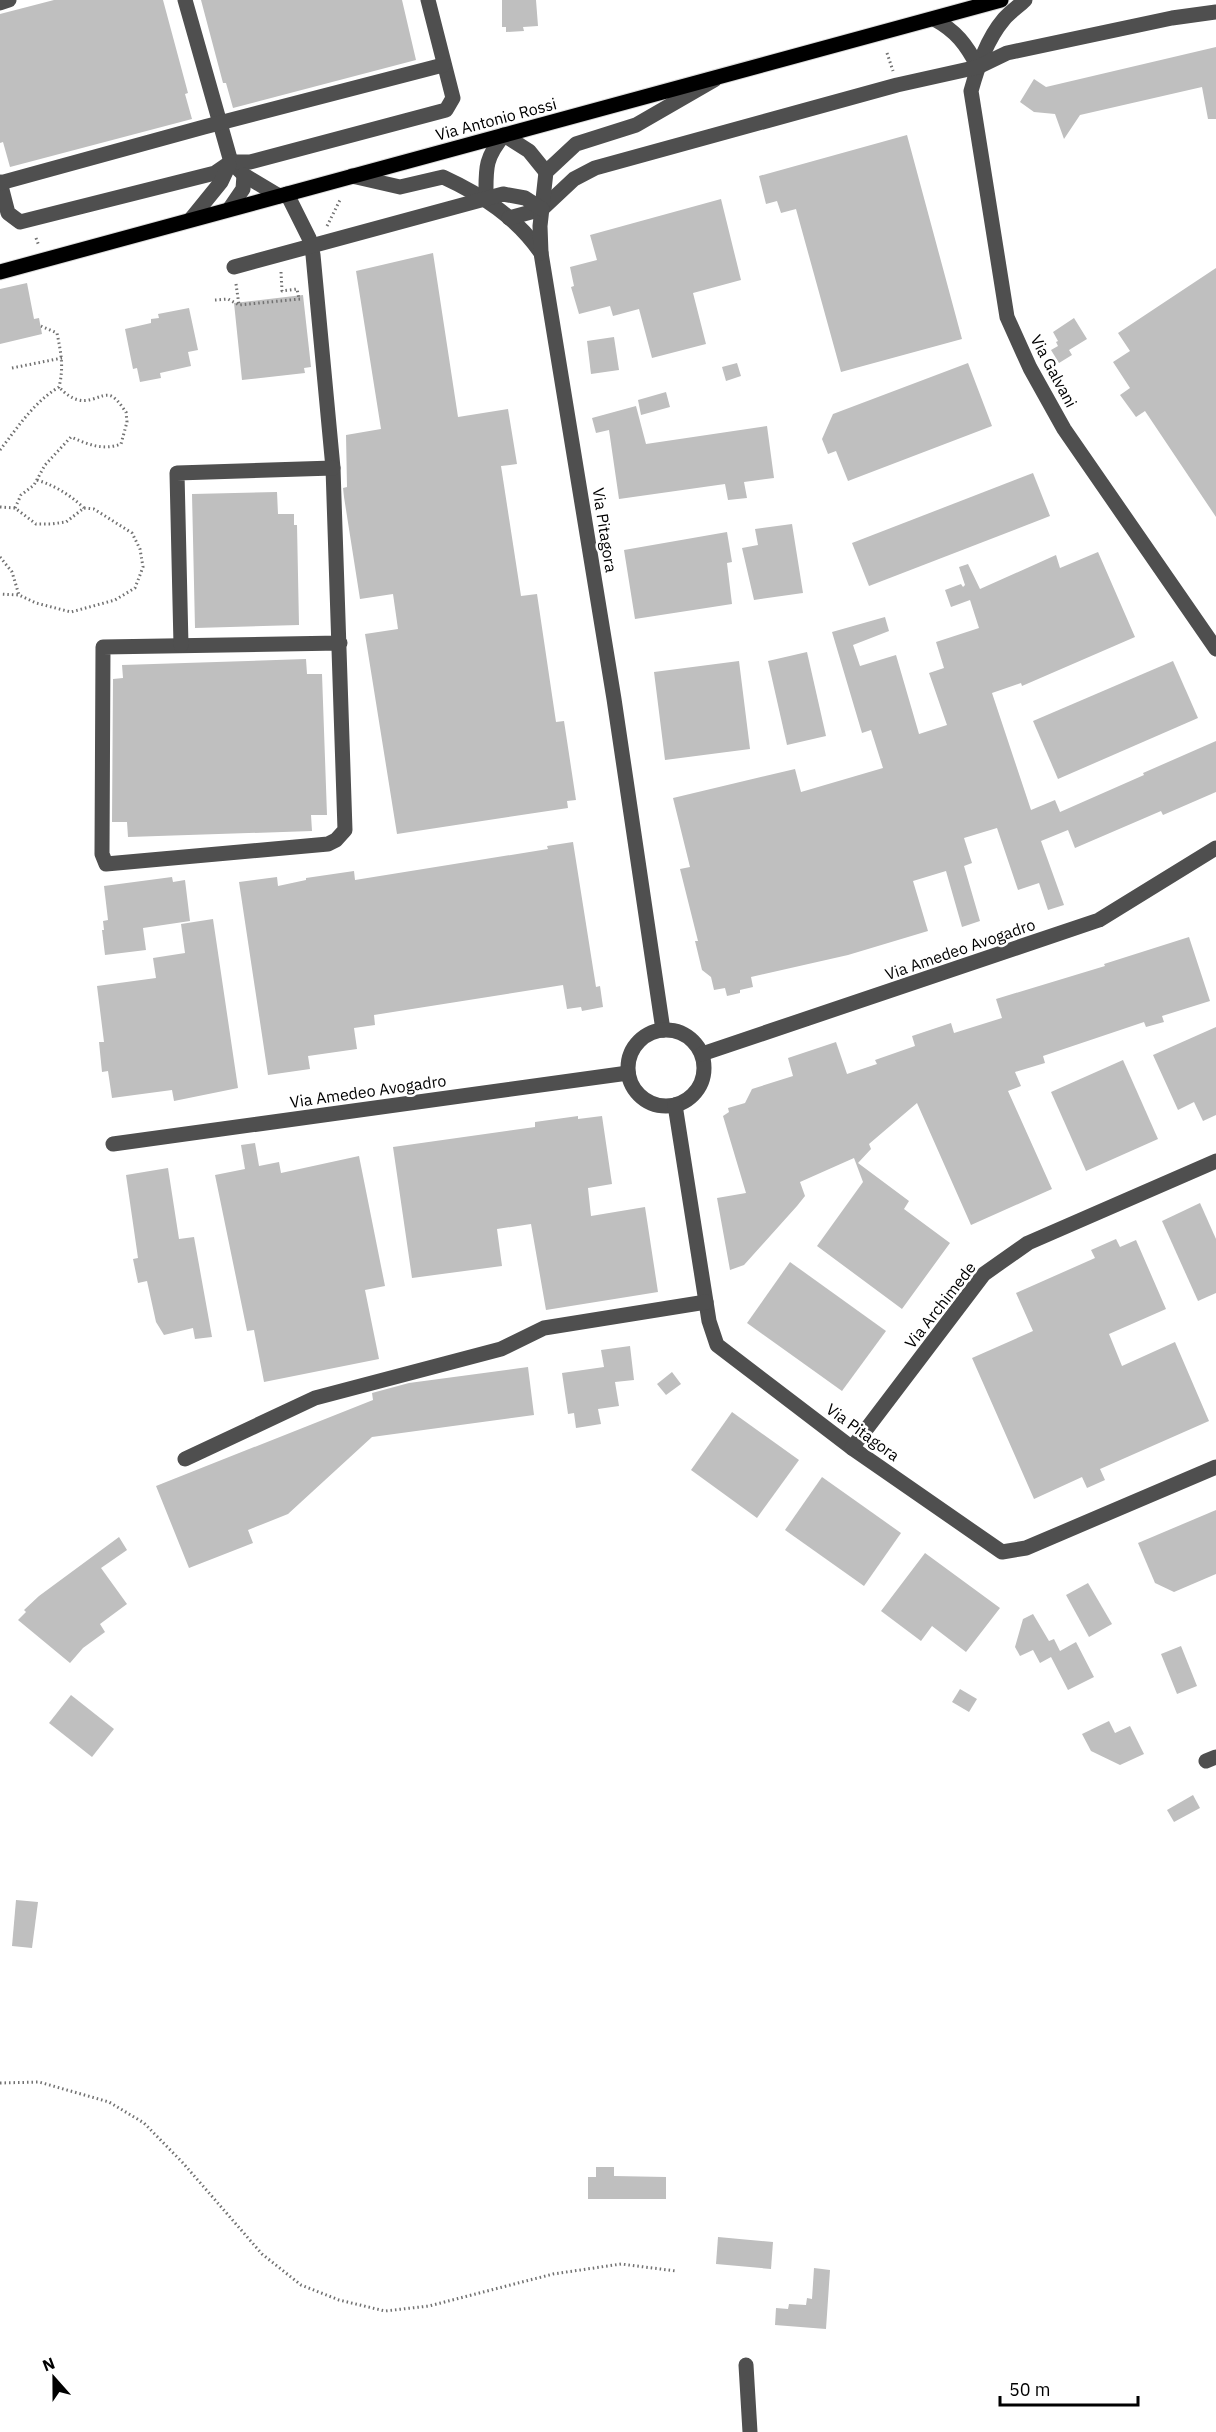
<svg xmlns="http://www.w3.org/2000/svg" width="1216" height="2432" viewBox="0 0 1216 2432" font-family="'IBM Plex Sans',sans-serif">
	<style>
		.building { fill: #bfbfbf }
		.lines { fill: none; stroke-linecap: round; stroke-linejoin: round }
		.major-casing { stroke: #dbdbdb; stroke-width: 17 }
		.path { stroke: #717171; stroke-width: 3; stroke-dasharray: 1.5 3; stroke-linecap: butt }
		.minor { stroke: #4f4f4f; stroke-width: 15 }
		.major { stroke: #000; stroke-width: 15 }
		.labels { text-anchor: middle; stroke-width: 5; stroke-linejoin: round; paint-order: stroke }
		.street-label { font-size: 16px; fill: #000; stroke: #fff }
	</style>
	<rect width="100%" height="100%" fill="#fff"/>
	<g class="building">
		<polygon points="54,0 163,0 188,93 185,94 192,119 10,167 3,142 0,143 0,14"/>
		<polygon points="201,0 402,0 416,60 233,108 226,83 223,83"/>
		<polygon points="502,0 536,0 538,26 523,27 524,31 506,32 506,27 502,27"/>
		<polygon points="1216,47 1216,119 1208,119 1202,87 1080,115 1064,139 1055,114 1034,112 1020,102 1034,79 1046,87"/>
		<polygon points="907,135 962,339 841,372 796,209 781,213 777,201 766,204 759,176"/>
		<polygon points="721,199 741,280 693,293 706,344 652,358 639,309 613,316 610,306 579,314 571,287 574,286 570,267 597,260 590,235"/>
		<polygon points="433,253 458,417 508,409 517,464 501,466 521,596 537,594 556,722 564,721 576,800 567,801 568,808 397,834 365,634 398,629 393,594 360,599 344,497 343,488 347,487 346,435 381,429 356,271"/>
		<polygon points="1216,268 1216,517 1145,411 1136,417 1120,395 1130,388 1113,362 1130,351 1118,333"/>
		<polygon points="27,283 34,319 39,318 42,334 0,344 0,289"/>
		<polygon points="303,295 311,367 304,368 305,373 242,380 234,303"/>
		<polygon points="189,308 198,350 188,352 191,366 160,373 161,378 140,382 137,368 133,369 125,329 151,323 151,319 159,318 158,314"/>
		<polygon points="1074,318 1087,339 1069,350 1072,355 1059,363 1051,350 1058,346 1056,342 1058,341 1053,332"/>
		<polygon points="614,337 619,370 591,374 587,341"/>
		<polygon points="737,363 741,376 726,381 722,367"/>
		<polygon points="968,363 992,426 848,481 836,451 828,454 822,439 833,414"/>
		<polygon points="666,392 670,407 641,415 638,400"/>
		<polygon points="636,406 646,444 767,426 774,478 744,482 747,498 728,500 725,484 619,499 609,430 596,433 592,418"/>
		<polygon points="1033,473 1050,516 869,586 852,543"/>
		<polygon points="277,492 278,514 294,514 294,525 297,525 299,625 195,628 192,494"/>
		<polygon points="792,524 803,593 754,600 742,548 758,545 755,529"/>
		<polygon points="727,532 732,562 727,563 732,604 635,619 624,550"/>
		<polygon points="1098,552 1135,637 1022,686 1021,683 992,693 1031,810 1055,800 1060,812 1144,775 1143,773 1216,741 1216,792 1163,815 1161,811 1075,848 1068,830 1041,841 1064,905 1048,910 1039,883 1018,890 997,828 964,838 972,863 964,866 980,921 962,927 946,871 913,881 928,931 848,955 751,977 753,987 740,990 740,993 727,996 725,988 714,990 711,977 702,970 695,941 698,941 680,869 690,867 673,798 795,769 801,792 883,768 871,730 862,733 832,632 885,617 889,631 853,645 860,666 896,655 919,734 947,725 929,673 944,668 936,642 979,628 970,600 951,607 945,590 961,584 963,587 965,585 959,567 968,564 980,589 1056,555 1060,568"/>
		<polygon points="807,652 826,736 787,745 768,661"/>
		<polygon points="306,659 307,674 322,674 327,815 311,815 312,831 128,837 127,822 112,822 113,679 123,678 122,665"/>
		<polygon points="739,661 750,749 665,760 654,672"/>
		<polygon points="1173,661 1198,718 1058,779 1033,721"/>
		<polygon points="573,842 596,987 600,986 603,1007 582,1011 581,1007 567,1009 563,985 374,1015 375,1025 354,1028 357,1049 308,1056 310,1069 268,1075 239,882 277,877 278,886 306,880 306,878 354,871 355,880 548,849 547,846"/>
		<polygon points="172,877 173,882 185,880 190,921 143,928 146,950 105,955 102,930 104,930 103,921 108,920 104,886"/>
		<polygon points="213,919 238,1088 174,1101 172,1090 112,1098 108,1071 102,1072 99,1042 104,1042 97,986 156,978 153,958 185,953 181,924"/>
		<polygon points="1189,937 1210,1001 1162,1016 1164,1022 1146,1027 1144,1022 1043,1056 1045,1063 1015,1072 1021,1086 1008,1091 1052,1189 971,1225 917,1103 869,1144 871,1149 858,1163 909,1201 904,1209 950,1243 902,1309 817,1246 863,1182 854,1158 800,1182 805,1196 797,1206 744,1265 730,1270 717,1198 746,1193 723,1116 729,1112 728,1108 745,1103 752,1089 793,1076 788,1058 836,1042 847,1074 877,1064 875,1060 915,1046 912,1036 951,1023 954,1033 1002,1018 996,999 1105,966 1104,964"/>
		<polygon points="1216,1027 1216,1115 1203,1121 1194,1102 1178,1110 1153,1055"/>
		<polygon points="1123,1060 1158,1139 1086,1171 1051,1092"/>
		<polygon points="578,1116 578,1119 602,1116 612,1184 588,1188 591,1216 645,1207 658,1292 546,1310 531,1224 497,1229 502,1266 412,1278 393,1147 535,1127 535,1122"/>
		<polygon points="255,1143 259,1166 279,1162 281,1173 359,1156 385,1286 365,1290 379,1359 264,1382 254,1330 247,1331 215,1175 245,1169 241,1145"/>
		<polygon points="168,1168 179,1239 194,1237 212,1337 195,1339 193,1328 164,1335 156,1322 147,1281 138,1283 133,1259 138,1258 126,1175"/>
		<polygon points="1200,1203 1216,1239 1216,1293 1198,1301 1162,1221"/>
		<polygon points="1116,1239 1120,1247 1136,1240 1166,1309 1109,1334 1122,1366 1175,1342 1209,1421 1100,1469 1105,1480 1087,1488 1082,1477 1034,1499 972,1358 1033,1331 1016,1293 1095,1258 1091,1250"/>
		<polygon points="790,1262 886,1331 842,1391 747,1323"/>
		<polygon points="630,1346 634,1380 615,1382 619,1406 598,1409 601,1424 576,1428 574,1413 568,1414 562,1373 604,1367 601,1350"/>
		<polygon points="528,1367 534,1415 372,1437 288,1514 248,1530 253,1543 189,1568 156,1486 373,1400 372,1393 409,1383"/>
		<polygon points="672,1372 681,1384 666,1395 657,1384"/>
		<polygon points="732,1412 799,1460 757,1518 691,1470"/>
		<polygon points="822,1477 901,1533 864,1586 785,1530"/>
		<polygon points="1216,1510 1216,1574 1174,1592 1155,1583 1138,1543"/>
		<polygon points="119,1537 127,1550 101,1568 127,1604 100,1624 105,1632 83,1648 70,1663 18,1620 26,1612 24,1610 39,1596"/>
		<polygon points="925,1553 1000,1608 966,1652 932,1626 921,1641 881,1611"/>
		<polygon points="1088,1583 1112,1624 1089,1637 1066,1595"/>
		<polygon points="1033,1614 1049,1641 1054,1639 1060,1651 1076,1642 1094,1677 1068,1690 1051,1657 1040,1663 1033,1650 1020,1656 1015,1647 1023,1619"/>
		<polygon points="1181,1646 1197,1686 1177,1694 1161,1654"/>
		<polygon points="960,1689 977,1699 969,1712 952,1702"/>
		<polygon points="71,1695 114,1729 92,1757 49,1723"/>
		<polygon points="1109,1721 1115,1733 1130,1726 1144,1754 1120,1765 1091,1751 1082,1734"/>
		<polygon points="1193,1795 1200,1808 1174,1822 1167,1810"/>
		<polygon points="16,1900 38,1902 32,1948 12,1946"/>
		<polygon points="596,2167 614,2167 614,2176 666,2177 666,2199 588,2199 588,2177 596,2177"/>
		<polygon points="718,2237 773,2242 771,2269 716,2264"/>
		<polygon points="814,2268 830,2270 826,2329 775,2325 776,2308 788,2309 789,2304 806,2305 807,2298 812,2299"/>
	</g>
	<g class="lines">
		<g class="major-casing">
			<polyline id="major" points="0,272 1001,0"/>
		</g>
		<g class="path">
			<polyline points="887,53 893,71"/>
			<polyline points="327,226 340,200"/>
			<polyline points="36,238 39,246"/>
			<polyline points="281,272 282,291 297,289 299,299"/>
			<polyline points="236,284 239,305 300,299"/>
			<polyline points="215,300 228,299 239,305"/>
			<polyline points="12,368 62,358"/>
			<path d="M0,450c18,-23 34,-48 59,-63 5,-20 2,-34 -2,-54l-16,-7"/>
			<path d="M37,480c19,6 33,15 47,28"/>
			<polyline points="0,507 15,508 36,524 51,524 66,522 84,508 94,509 132,533 140,549 143,567 135,588 115,600 71,612 36,603 19,595 0,594"/>
			<path d="M15,508l6,-13 13,-10 11,-20 26,-28c16,7 32,14 50,7l6,-22 -1,-10c-4,-5 -8,-12 -13,-15 -13,-9 -27,19 -54,-10"/>
			<polyline points="0,557 12,572 19,595"/>
			<polyline points="0,2083 39,2082 109,2102 144,2123 183,2163 262,2254 301,2285 339,2300 385,2311 429,2306 553,2274 621,2264 676,2271"/>
		</g>
		<g class="minor">
			<polyline points="185,0 231,162 244,175 279,196"/>
			<path d="M1025,0c-6,6 -15,12 -21,19 -17,20 -26,47 -33,72l36,226 23,51 34,61 152,220"/>
			<polyline points="0,3 9,0"/>
			<path d="M934,19c22,12 32,25 44,48"/>
			<path d="M352,176l48,11 43,-10c39,18 73,40 98,76l73,446 49,331"/>
			<polyline points="0,182 8,213 20,222 215,173 231,162 250,162 446,110 453,98 428,0"/>
			<polyline points="0,183 204,127 443,65"/>
			<polyline points="287,194 309,238 313,255 333,468 345,830 336,840 328,844 106,864 102,854 103,647 340,643"/>
			<path d="M486,199c0,-30 -2,-40 18,-64l25,16 17,21"/>
			<polyline points="230,208 243,189 244,175"/>
			<polyline points="509,218 542,209 574,179 595,168 897,85 978,67 1007,53 1172,18 1216,12"/>
			<polyline points="191,219 221,182 229,165"/>
			<polyline points="541,253 540,226 546,172 576,144 636,125 714,80"/>
			<polyline points="234,267 503,194 525,198 542,209"/>
			<polyline points="181,645 177,473 333,468"/>
			<circle cx="666" cy="1068" r="38"/>
			<polyline points="702,1054 1099,920 1216,848"/>
			<polyline points="675,1105 709,1321 717,1345 852,1448 1002,1552 1026,1548 1216,1467"/>
			<polyline points="113,1144 628,1073"/>
			<polyline points="852,1448 984,1274 1028,1243 1216,1161"/>
			<polyline points="185,1459 315,1398 501,1349 544,1328 706,1302"/>
			<polyline points="1206,1761 1216,1757"/>
			<polyline points="746,2365 750,2432"/>
		</g>
		<use href="#major" class="major"/>
	</g>
	<g class="labels">
		<g class="street-label">
			<text transform="translate(496 119) rotate(-15)" y="6">Via Antonio Rossi</text>
			<text transform="translate(1054 371) rotate(62)" y="6">Via Galvani</text>
			<text transform="translate(605 530) rotate(81)" y="6">Via Pitagora</text>
			<text transform="translate(960 949) rotate(-19)" y="6">Via Amedeo Avogadro</text>
			<text transform="translate(368 1091) rotate(-8)" y="6">Via Amedeo Avogadro</text>
			<text transform="translate(940 1305) rotate(-52)" y="6">Via Archimede</text>
			<text transform="translate(863 1432) rotate(36)" y="6">Via Pitagora</text>
		</g>
	</g>
	<g transform="translate(54 2378) rotate(339)" stroke="#ffffff" stroke-width="4.5" paint-order="stroke">
	<path d="M0-4.5L10 22L0 15L-10 22Z" fill="#000000"/>
	<text y="-9" font-size="16" font-weight="bold" text-anchor="middle" fill="#000000">N</text>
	</g>
	<path d="M1000 2396v9h138v-9" fill="none" stroke="#000000" stroke-width="3"/>
	<text x="1009" y="2396" font-size="18" fill="#000000" stroke="#ffffff" stroke-width="4.5" paint-order="stroke">50 m</text>
</svg>
